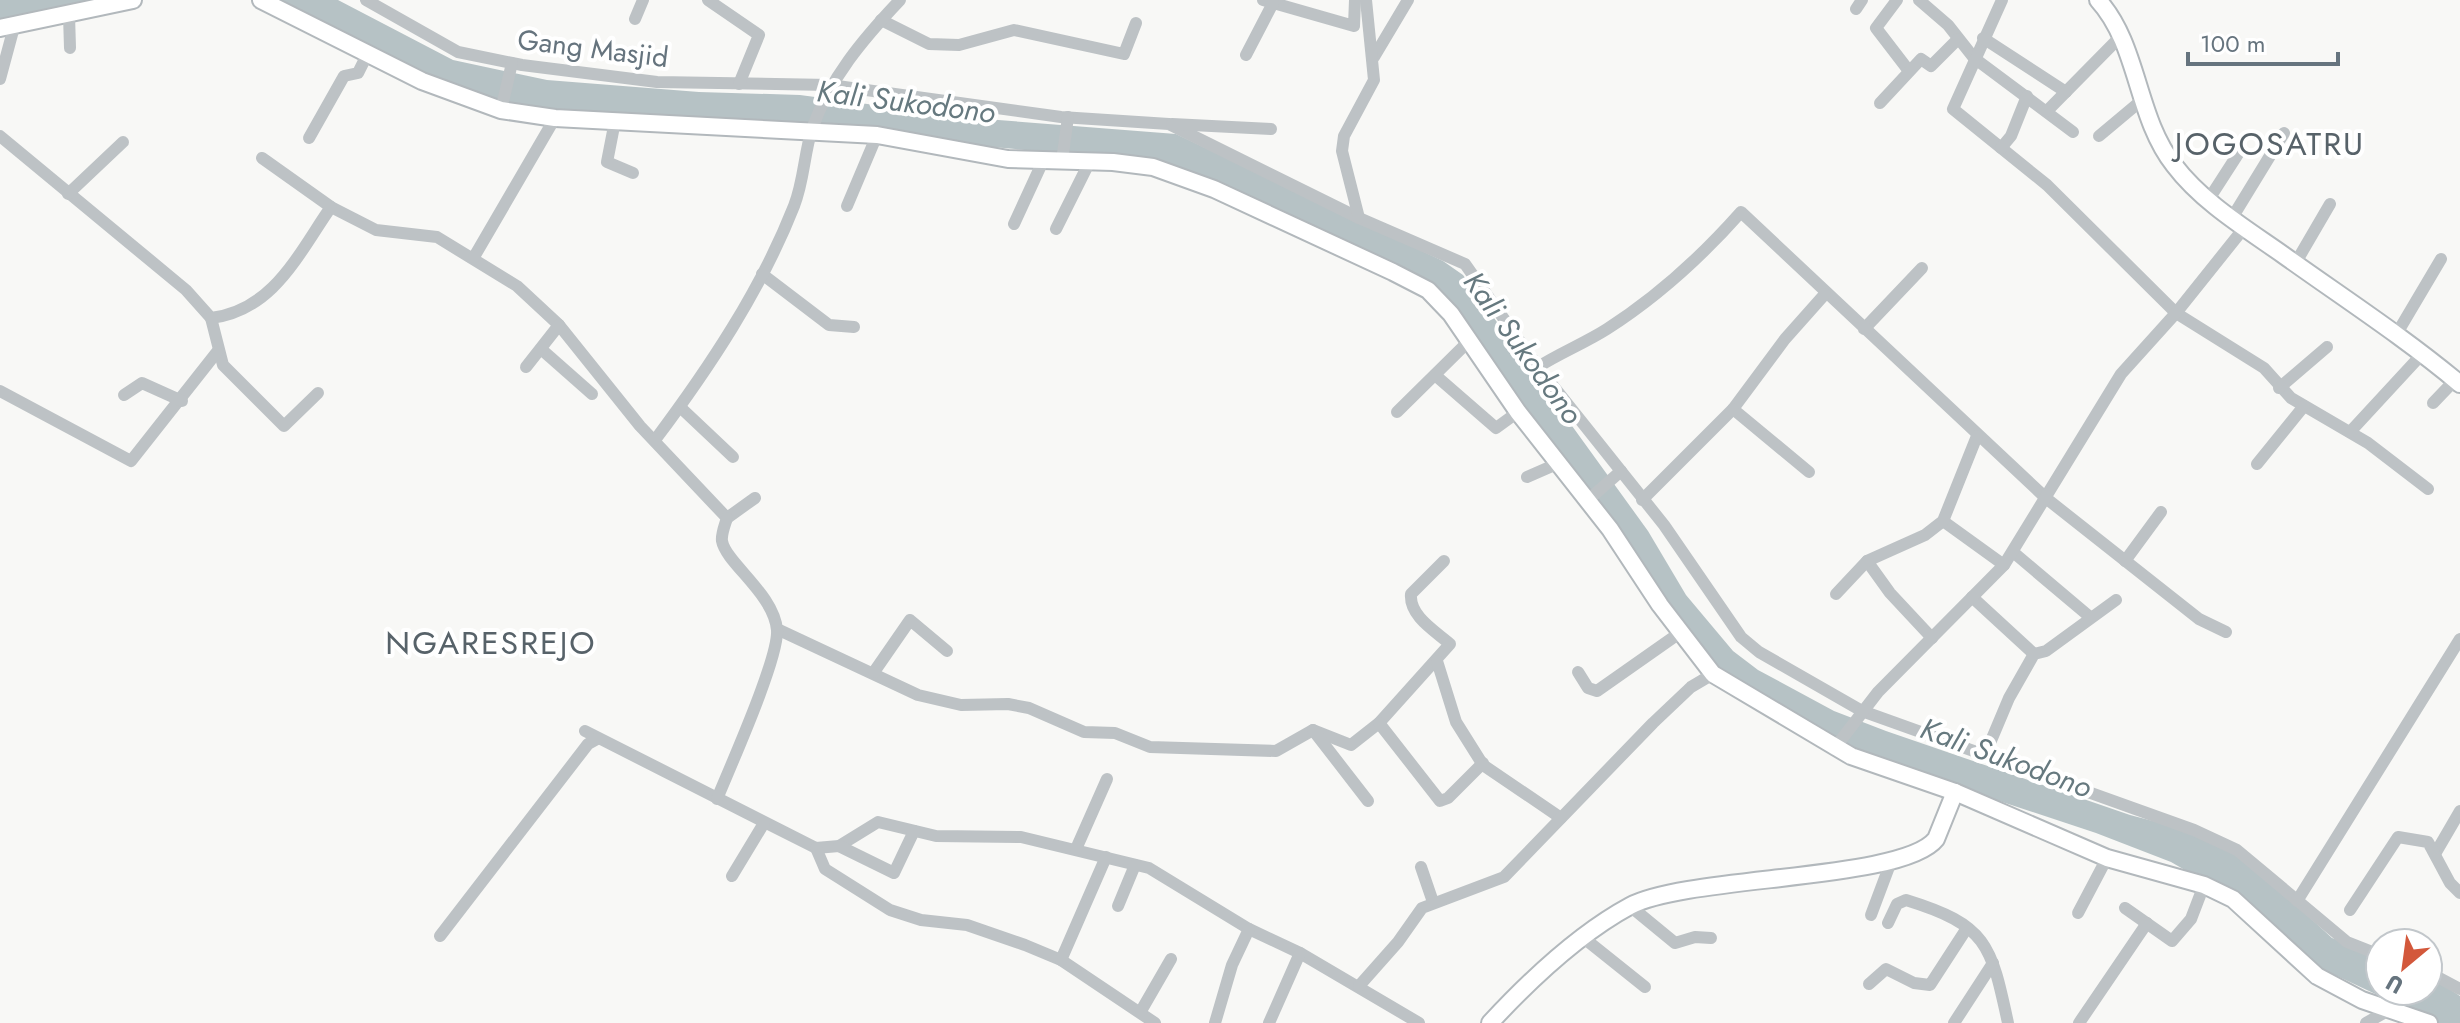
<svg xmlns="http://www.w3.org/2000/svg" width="2460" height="1023" viewBox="0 0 2460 1023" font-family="Jost,sans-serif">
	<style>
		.water { fill: #b6c2c5 }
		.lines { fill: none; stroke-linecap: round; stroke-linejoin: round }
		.secondary-casing { stroke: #b2b8bc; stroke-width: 20 }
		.street { stroke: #bdc2c5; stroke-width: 12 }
		.secondary { stroke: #fff; stroke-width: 16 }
		.labels { text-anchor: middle; stroke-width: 8; stroke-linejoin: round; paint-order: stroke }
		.street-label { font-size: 28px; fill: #66747e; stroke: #fff }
		.water-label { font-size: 30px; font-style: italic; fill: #66797f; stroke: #fff }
		.quarter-label { font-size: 32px; letter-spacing: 2px; fill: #576269; stroke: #fff }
	</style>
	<rect width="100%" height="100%" fill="#f8f8f6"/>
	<g class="water">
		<polygon points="0,0 95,0 0,20"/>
		<polygon points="265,0 338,0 453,60 547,80 699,92 800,95 972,118 1176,134 1443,261 1463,275 1648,531 1686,595 1733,651 1758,670 1834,711 1886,731 2130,815 2195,832 2246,859 2332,938 2380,956 2380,991 2428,991 2428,975 2460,996 2460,1023 2437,1023 2318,967 2242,903 2171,862 2096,833 1848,751 1713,669 1451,309 1167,167 1103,157 948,143 528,112 467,97"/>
	</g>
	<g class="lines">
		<g class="secondary-casing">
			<g id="secondary">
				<polyline points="261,0 422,81 501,110 555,118 877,135 1008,159 1113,162 1153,167 1214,189 1393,272 1428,290 1451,314 1518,412 1610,529 1660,605 1713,674 1851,756 1955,792 2107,858 2204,885 2233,899 2317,976 2362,1000 2429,1023"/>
				<path d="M2098,0c41,45 38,117 76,165 28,37 71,63 108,89 60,43 122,83 178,130"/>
				<polyline points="0,28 133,0"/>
				<path d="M1490,1023c38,-41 90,-90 140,-117 59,-31 273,-25 306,-67l19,-47"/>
			</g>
		</g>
		<g class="street">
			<polyline points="366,0 458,52 522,65 657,82 830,85 1061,117 1169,124 1359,218 1465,264 1538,367 1664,525 1741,637 1759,652 1862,711 2194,830 2237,850 2347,942 2380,955"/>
			<polyline points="708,0 759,35 739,84"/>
			<polyline points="1263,0 1354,26 1355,0"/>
			<polyline points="1897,0 1876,28 1909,71"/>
			<polyline points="1919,0 1948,25 1974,58 2073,132"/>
			<polyline points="2002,0 1953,109 2047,185 2176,313 2264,368 2291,398 2368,443 2428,489"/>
			<polyline points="1856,9 1862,0"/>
			<polyline points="69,15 70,48"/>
			<polyline points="635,19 643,0"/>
			<polyline points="881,20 929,44 959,45 1014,30 1124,54 1136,23"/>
			<polyline points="1983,38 2066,92"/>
			<polyline points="1246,55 1273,3"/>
			<polyline points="1374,57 1408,0"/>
			<polyline points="0,79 14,27"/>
			<polyline points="1880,103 1921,59 1931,66 1958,39"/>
			<polyline points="501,110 512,63"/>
			<polyline points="2047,111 2120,37"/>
			<polyline points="615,121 607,162 633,173"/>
			<polyline points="1172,124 1271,129"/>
			<path d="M0,136l186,154 25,28c63,-8 87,-64 120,-111l45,23 61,7 80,49 42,39 81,101 87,92 28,-20"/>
			<polyline points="2099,136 2142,100"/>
			<polyline points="309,138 344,76 358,73 368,53"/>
			<polyline points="2001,148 2011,136 2027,96"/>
			<polyline points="262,158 331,207"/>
			<polyline points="1062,161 1068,117"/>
			<polyline points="68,194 123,142"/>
			<polyline points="2209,199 2238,154"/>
			<polyline points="847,206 877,135"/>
			<polyline points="1359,218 1342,151 1344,136 1374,80 1366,0"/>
			<polyline points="2232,218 2284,133"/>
			<polyline points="1014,224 1043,161"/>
			<polyline points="1056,229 1090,161"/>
			<polyline points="474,257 555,118"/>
			<polyline points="2295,264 2330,204"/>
			<polyline points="762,274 829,325 854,327"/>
			<polyline points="211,318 223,365 284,426 318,393"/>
			<polyline points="1864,329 1922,268"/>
			<polyline points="2396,335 2441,259"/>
			<polyline points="541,349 592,394"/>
			<polyline points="526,367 559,325"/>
			<path d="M1538,367c22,-14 47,-24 69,-38 50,-32 95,-73 134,-117l306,287 152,120 27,13"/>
			<polyline points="1435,375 1496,428 1518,412"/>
			<polyline points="2279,388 2327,347"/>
			<polyline points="0,391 131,461 217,352"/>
			<polyline points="124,395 142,383 182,401"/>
			<polyline points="2433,403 2455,380"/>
			<polyline points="680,407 733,457"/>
			<polyline points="1397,412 1470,340"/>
			<polyline points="2350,432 2423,353"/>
			<path d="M655,440c54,-72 106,-150 139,-234 10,-25 10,-52 18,-77 18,-51 51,-90 88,-129"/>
			<polyline points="2257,464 2304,406"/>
			<polyline points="1809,472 1733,409 1785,339 1825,294"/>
			<polyline points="1527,477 1559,463"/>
			<polyline points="1642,500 1733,409"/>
			<polyline points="1587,501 1621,471"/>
			<polyline points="1943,521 2004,565"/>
			<polyline points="2013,552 2090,617"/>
			<polyline points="1867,561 1890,593 1932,638"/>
			<polyline points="2125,561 2161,512"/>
			<polyline points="1836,594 1867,561 1925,535 1943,521 1977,436"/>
			<polyline points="1972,597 2034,654"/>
			<path d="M777,629l141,66 43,10 47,-1 21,4 55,24 31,1 35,14 126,4 37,-21 38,15 28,-22 71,-79c-15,-13 -41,-28 -39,-50l33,-33"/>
			<polyline points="1437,661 1456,722 1483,765 1561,818"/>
			<polyline points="874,672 910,620 947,651"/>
			<polyline points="1578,672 1588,688 1597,691 1681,632"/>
			<polyline points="1379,723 1440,801 1448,798 1483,763"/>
			<polyline points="1313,730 1368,801"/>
			<polyline points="585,731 816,848 839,846 878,822 936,836 1021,837 1149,868 1249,929 1300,953 1419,1023"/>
			<polyline points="1834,749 1878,692 2004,565 2121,374 2176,313 2244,228"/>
			<polyline points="1985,755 2009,698 2034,654 2046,651 2116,600"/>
			<path d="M717,799c13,-32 62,-141 60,-169 -3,-36 -51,-67 -55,-89 -1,-7 3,-16 5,-23"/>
			<polyline points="839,846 894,873 914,831"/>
			<polyline points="816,848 825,869 890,910 921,920 967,925 1025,945 1061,960 1155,1023"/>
			<polyline points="1076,849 1107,779"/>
			<polyline points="2435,854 2460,811"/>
			<polyline points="1421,867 1433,902"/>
			<polyline points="732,876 764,823"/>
			<polyline points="2297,901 2460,639"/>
			<polyline points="1118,906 1135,865"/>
			<polyline points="1630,906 1675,943 1695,937 1711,938"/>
			<polyline points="2125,908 2172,941 2191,919 2204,885"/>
			<polyline points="2350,910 2398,837 2428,842 2450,883 2460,893"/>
			<polyline points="2078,913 2107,858"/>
			<polyline points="1871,915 1892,859"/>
			<path d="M1888,923l9,-19 9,-4c81,25 85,44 102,123"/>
			<polyline points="440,936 588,744 597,739"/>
			<polyline points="1585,939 1645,987"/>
			<polyline points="1061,960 1106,857"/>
			<polyline points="2428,972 2460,989"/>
			<polyline points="1869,984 1886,969 1914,983 1930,985 1967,928"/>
			<polyline points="1359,986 1398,942 1422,908 1504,877 1653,723 1691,687 1713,674"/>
			<polyline points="1141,1011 1171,959"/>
			<polyline points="1215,1023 1232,965 1249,929"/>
			<polyline points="1269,1023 1300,953"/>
			<polyline points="1954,1023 1993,963"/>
			<polyline points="2079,1023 2147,923"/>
			<polyline points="2366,1023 2389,1010"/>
		</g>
		<use href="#secondary" class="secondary"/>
	</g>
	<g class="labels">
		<g class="street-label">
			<text transform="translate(593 48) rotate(7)" y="10">Gang Masjid</text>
		</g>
		<g class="water-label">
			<text transform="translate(906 102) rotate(7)" y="10">Kali Sukodono</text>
			<text transform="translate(1523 348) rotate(54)" y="10">Kali Sukodono</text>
			<text transform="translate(2006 758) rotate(20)" y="10">Kali Sukodono</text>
		</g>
		<g class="quarter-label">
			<text x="2270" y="155">JOGOSATRU</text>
			<text x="491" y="654">NGARESREJO</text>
		</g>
	</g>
	<g transform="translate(2404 967) rotate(209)"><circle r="38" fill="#ffffff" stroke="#c2c7cb" stroke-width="2"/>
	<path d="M0-6L14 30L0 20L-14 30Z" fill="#d3583b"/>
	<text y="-12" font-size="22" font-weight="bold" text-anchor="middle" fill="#66747e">U</text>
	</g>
	<path d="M2188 52v12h150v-12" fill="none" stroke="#66747e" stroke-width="4"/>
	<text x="2200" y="52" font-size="24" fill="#66747e" stroke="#ffffff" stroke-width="6" paint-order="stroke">100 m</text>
</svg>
